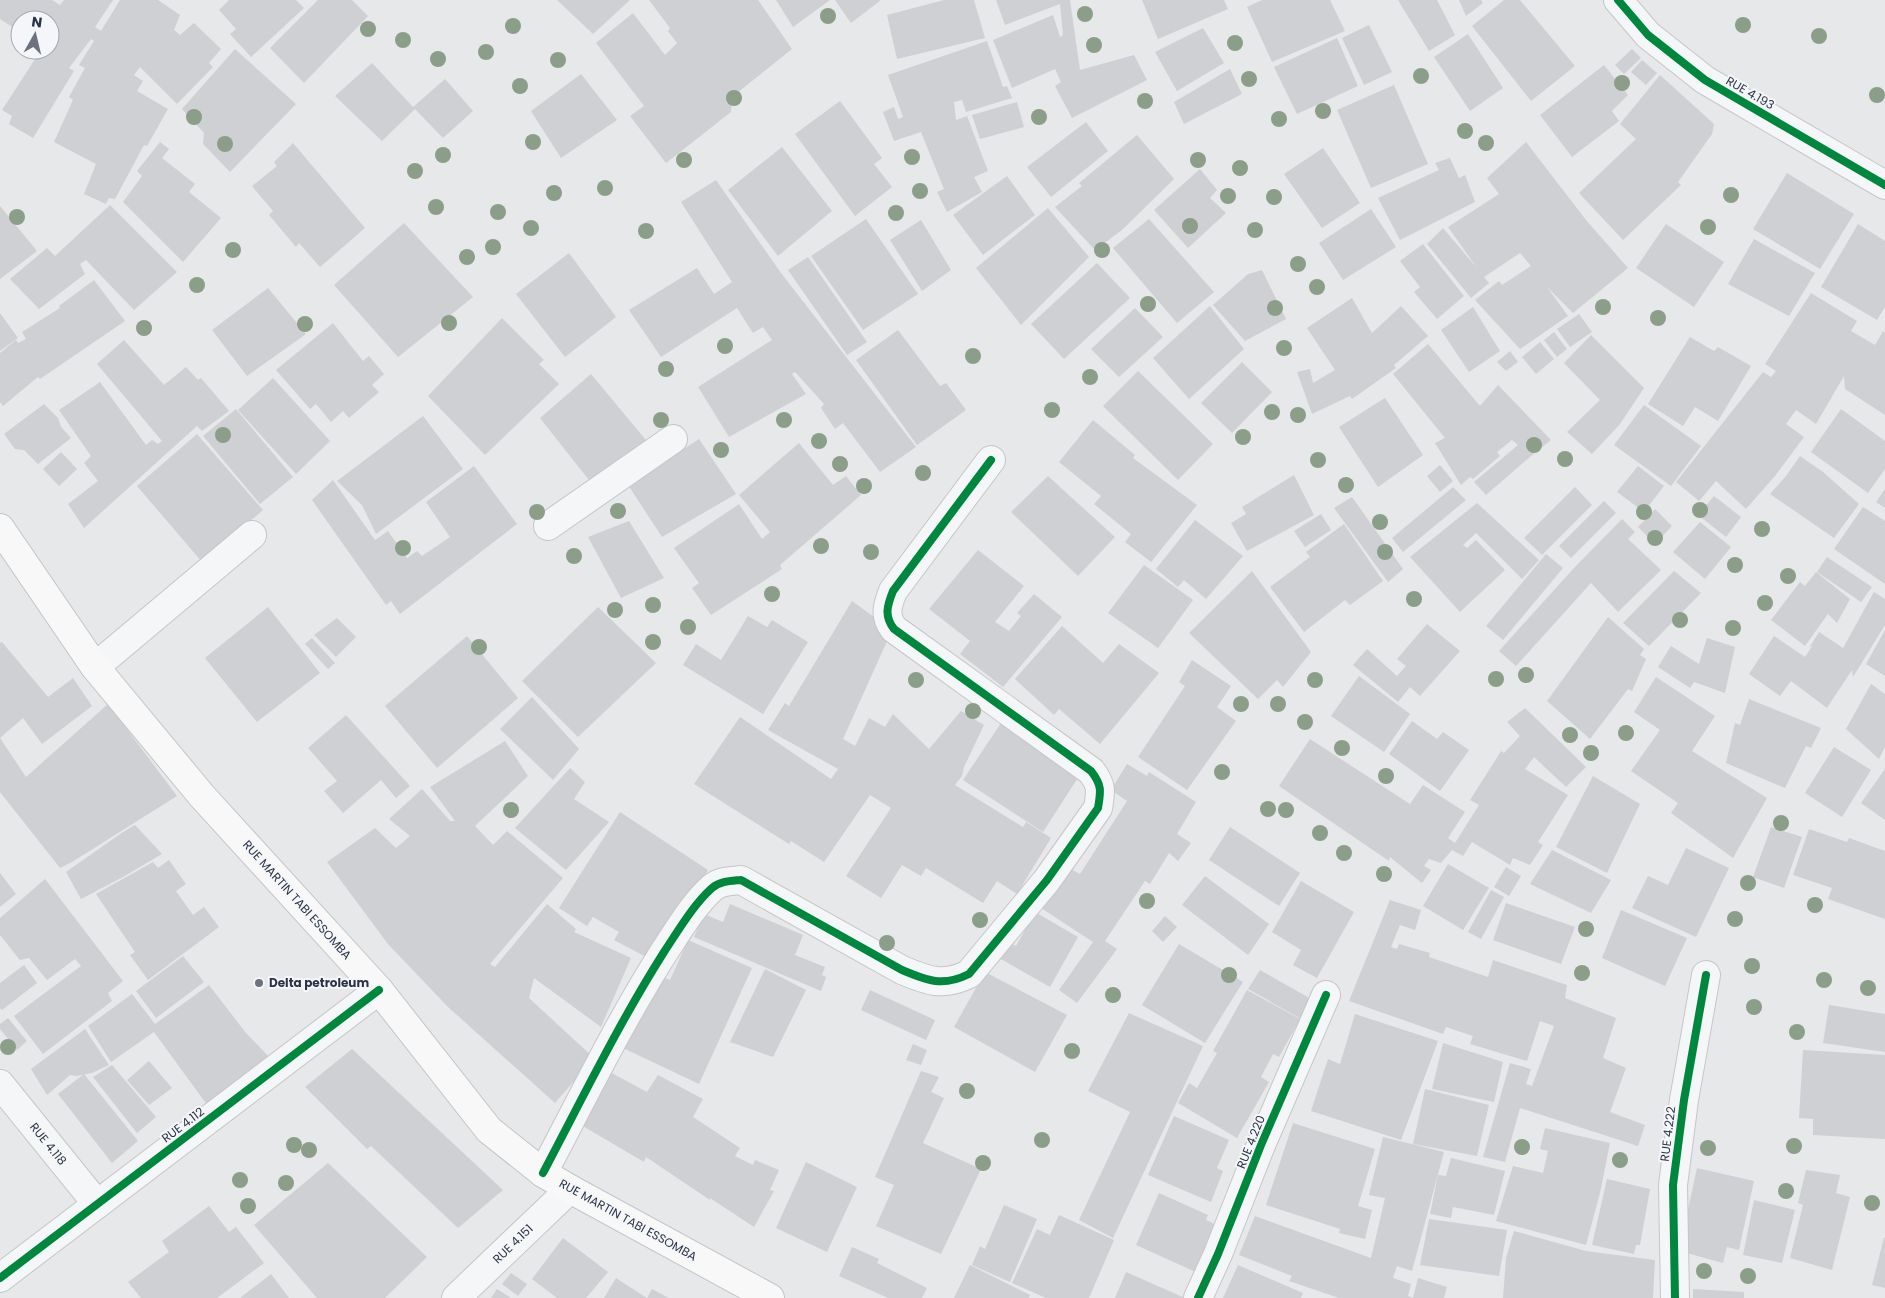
<svg xmlns="http://www.w3.org/2000/svg" width="1885" height="1298" viewBox="0 0 1885 1298" font-family="Poppins,sans-serif">
	<style>
		.building { fill: #ced0d3 }
		.lines { fill: none; stroke-linecap: round; stroke-linejoin: round }
		.minor-casing { stroke: #c4c6c8; stroke-width: 30 }
		.primary-casing { stroke: #c2c5c8; stroke-width: 30 }
		.minor { stroke: #f5f6f7; stroke-width: 28 }
		.primary { stroke: #f8f8f8; stroke-width: 28 }
		.cycleway-casing { stroke: #f4f6f9; stroke-width: 11 }
		.cycleway { stroke: #00873e; stroke-width: 8 }
		.tree { fill: #8a9e88 }
		.poi-dot { fill: #6c737f; stroke: #f4f6f9; stroke-width: 2 }
		.labels { text-anchor: middle; stroke-width: 4; stroke-linejoin: round; paint-order: stroke }
		.street-label { font-size: 12px; fill: #2b3445; stroke: #f4f6f9 }
		.poi-label { font-size: 12px; font-weight: bold; fill: #2b3445; stroke: #f4f6f9; text-anchor: start }
	</style>
	<rect width="100%" height="100%" fill="#e6e8ea"/>
	<g class="building">
		<polygon points="0,0 52,0 60,5 64,0 113,0 95,27 101,31 120,0 158,0 180,15 174,30 180,35 194,23 221,49 209,63 213,67 177,104 140,67 134,75 143,81 137,91 168,109 147,146 144,145 115,199 109,198 106,204 84,194 96,164 54,142 73,100 69,97 85,68 79,65 94,41 91,39 69,68 74,71 33,138 9,124 12,116 2,110 41,50 50,50 50,20 20,20 20,32 0,19"/>
		<polygon points="229,0 296,0 304,8 251,57 230,34 236,29 219,10"/>
		<polygon points="318,0 352,0 368,16 304,83 270,48"/>
		<polygon points="557,0 630,0 593,34"/>
		<polygon points="649,0 758,0 792,49 732,97 731,112 666,163 630,116 644,106 596,43 633,13 665,55 677,43 668,31 670,28"/>
		<polygon points="776,0 830,0 793,27"/>
		<polygon points="835,0 881,0 851,23"/>
		<polygon points="944,0 974,0 985,38 897,59 887,15"/>
		<polygon points="996,0 1070,0 1080,70 1134,55 1147,80 1072,118 1055,86 1061,82 1055,69 1012,88 993,40 1053,15 1060,37 1063,35 1060,4 1005,25"/>
		<polygon points="1142,0 1224,0 1228,9 1158,39"/>
		<polygon points="1262,0 1330,0 1345,31 1272,62 1247,7"/>
		<polygon points="1398,0 1437,0 1455,35 1429,51"/>
		<polygon points="1459,0 1481,0 1483,3 1466,16"/>
		<polygon points="1504,0 1520,0 1575,66 1531,101 1472,26"/>
		<polygon points="1369,25 1392,72 1364,85 1342,38"/>
		<polygon points="1203,28 1224,63 1177,91 1155,52"/>
		<polygon points="1468,34 1503,88 1470,111 1434,57"/>
		<polygon points="1337,38 1358,86 1297,114 1274,67"/>
		<polygon points="987,41 1003,87 1007,86 1012,98 966,112 962,100 954,102 956,120 967,116 988,171 974,177 982,192 947,212 937,192 944,189 921,132 894,141 883,112 894,107 898,119 903,117 888,75"/>
		<polygon points="235,49 296,104 230,172 203,144 204,133 182,109"/>
		<polygon points="1632,49 1641,58 1624,74 1615,65"/>
		<polygon points="1642,60 1657,73 1646,85 1631,72"/>
		<polygon points="372,63 413,107 445,79 473,111 443,138 415,109 382,141 335,96"/>
		<polygon points="1604,65 1628,95 1612,111 1619,121 1572,157 1540,115"/>
		<polygon points="1230,69 1242,94 1184,124 1174,102"/>
		<polygon points="581,74 617,120 561,158 531,111"/>
		<polygon points="1660,75 1714,124 1712,134 1678,182 1681,185 1623,240 1579,193 1636,139 1620,124"/>
		<polygon points="1394,85 1428,164 1371,188 1337,110"/>
		<polygon points="840,101 882,158 874,164 892,187 855,216 795,134"/>
		<polygon points="1017,102 1024,127 980,139 972,115"/>
		<polygon points="1086,122 1108,151 1051,197 1027,167"/>
		<polygon points="1137,135 1174,179 1122,230 1095,250 1055,207 1082,186 1079,183"/>
		<polygon points="160,142 169,149 162,158 195,184 189,192 221,218 183,262 123,202 142,176 137,171"/>
		<polygon points="1526,142 1586,220 1628,268 1573,313 1547,287 1568,316 1520,349 1475,300 1499,281 1502,285 1531,266 1520,253 1484,277 1489,283 1471,298 1427,244 1443,228 1477,268 1448,227 1499,194 1487,178"/>
		<polygon points="293,143 365,228 320,267 299,243 296,247 269,215 273,211 252,186 277,166 274,162"/>
		<polygon points="782,147 832,211 778,256 728,190"/>
		<polygon points="1323,148 1360,203 1322,228 1284,174"/>
		<polygon points="1450,158 1459,178 1465,175 1475,202 1400,240 1378,198 1439,170 1435,163"/>
		<polygon points="1200,169 1217,190 1210,198 1226,213 1188,248 1154,210"/>
		<polygon points="1787,173 1854,214 1820,269 1753,229"/>
		<polygon points="1007,176 1035,215 983,255 953,215"/>
		<polygon points="716,180 781,273 916,447 880,472 843,423 835,429 821,408 824,404 795,372 792,374 806,394 729,437 698,387 772,340 763,327 753,333 737,308 661,357 629,310 697,268 714,294 732,282 681,202"/>
		<polygon points="110,205 177,272 134,310 86,260 80,264 85,274 39,309 10,279 47,248 55,256"/>
		<polygon points="0,206 37,251 0,279"/>
		<polygon points="1048,208 1089,257 1021,325 976,268"/>
		<polygon points="1371,209 1396,247 1343,280 1319,243"/>
		<polygon points="866,219 918,294 863,330 811,256"/>
		<polygon points="1149,219 1214,292 1177,323 1113,248"/>
		<polygon points="921,220 951,270 922,291 890,240"/>
		<polygon points="404,223 473,297 398,357 334,285"/>
		<polygon points="1666,224 1724,262 1694,307 1636,268"/>
		<polygon points="1858,224 1885,241 1885,307 1877,320 1821,287"/>
		<polygon points="1754,239 1815,273 1789,316 1728,284"/>
		<polygon points="1423,244 1464,296 1437,319 1414,292 1420,287 1400,261"/>
		<polygon points="569,253 616,317 565,357 516,294"/>
		<polygon points="808,257 867,342 847,355 788,270"/>
		<polygon points="1097,263 1130,298 1064,359 1031,324"/>
		<polygon points="1262,270 1286,319 1245,341 1213,305 1248,274"/>
		<polygon points="94,280 125,321 40,379 38,377 3,406 0,402 0,353 16,340 18,343 26,339 22,332 60,308 59,306"/>
		<polygon points="268,288 306,334 247,376 212,330"/>
		<polygon points="1811,293 1857,321 1851,331 1875,345 1883,331 1885,333 1885,415 1845,389 1844,376 1816,424 1796,410 1786,424 1804,437 1775,476 1746,509 1716,481 1699,501 1676,482 1763,372 1771,377 1776,371 1765,364"/>
		<polygon points="1352,298 1372,333 1401,306 1428,336 1394,365 1396,368 1352,399 1350,396 1312,414 1297,372 1310,369 1313,383 1335,370 1307,328"/>
		<polygon points="1210,306 1244,349 1189,399 1153,358"/>
		<polygon points="1473,307 1500,351 1469,372 1441,330"/>
		<polygon points="1135,308 1163,337 1119,377 1091,349"/>
		<polygon points="0,313 18,338 0,351"/>
		<polygon points="1579,314 1592,332 1570,347 1557,329"/>
		<polygon points="502,318 544,360 539,364 559,384 485,455 428,396"/>
		<polygon points="333,323 363,361 369,356 384,374 372,385 379,392 349,418 343,411 331,422 316,404 310,409 276,370"/>
		<polygon points="898,330 940,386 946,383 966,410 917,445 856,360"/>
		<polygon points="1554,332 1567,349 1557,357 1544,340"/>
		<polygon points="1591,335 1644,388 1620,424 1592,454 1567,432 1600,400 1564,363"/>
		<polygon points="1690,337 1714,351 1718,347 1751,366 1718,421 1695,407 1683,426 1648,404"/>
		<polygon points="124,340 164,385 186,367 198,380 201,378 229,411 202,431 197,426 84,528 68,504 98,481 84,463 91,456 59,410 100,382 146,445 152,440 158,444 162,441 97,364"/>
		<polygon points="1540,342 1554,359 1536,374 1522,357"/>
		<polygon points="1428,344 1480,406 1498,385 1551,440 1531,456 1486,495 1474,482 1518,445 1512,440 1497,452 1500,456 1473,479 1470,477 1461,485 1435,443 1445,438 1393,374"/>
		<polygon points="1510,351 1518,362 1506,371 1497,362"/>
		<polygon points="1242,362 1272,392 1232,433 1201,403"/>
		<polygon points="1138,371 1213,444 1178,480 1103,406"/>
		<polygon points="591,374 650,445 596,489 540,418"/>
		<polygon points="273,378 330,441 296,474 238,410"/>
		<polygon points="1385,398 1423,455 1378,487 1339,427"/>
		<polygon points="44,404 58,418 61,427 71,438 38,464 24,450 15,449 4,434"/>
		<polygon points="1644,405 1701,446 1671,486 1614,445"/>
		<polygon points="236,409 293,477 260,504 203,436"/>
		<polygon points="1841,409 1885,441 1885,469 1868,493 1811,452"/>
		<polygon points="423,416 463,469 376,534 362,505 337,481"/>
		<polygon points="1093,420 1135,455 1133,458 1197,505 1151,562 1125,542 1131,534 1094,504 1101,496 1059,462"/>
		<polygon points="197,434 263,510 202,562 137,486"/>
		<polygon points="699,439 736,494 662,537 628,485"/>
		<polygon points="799,443 833,485 846,476 861,495 780,565 782,569 711,615 692,588 699,583 674,548 739,504 762,539 770,532 739,495"/>
		<polygon points="61,452 77,469 59,486 43,469"/>
		<polygon points="1800,456 1823,472 1859,504 1834,538 1770,494 1786,476"/>
		<polygon points="1440,465 1453,481 1440,492 1427,476"/>
		<polygon points="474,466 517,524 400,614 391,601 386,605 312,500 333,480 375,540 388,531 407,558 417,551 422,556 450,537 426,502"/>
		<polygon points="1638,466 1664,486 1644,512 1617,492"/>
		<polygon points="1294,475 1314,515 1247,551 1231,523 1246,514 1242,507"/>
		<polygon points="1048,476 1115,537 1078,576 1011,512"/>
		<polygon points="1453,487 1466,500 1403,552 1392,538"/>
		<polygon points="1575,487 1592,505 1542,555 1524,538"/>
		<polygon points="1885,489 1885,508 1876,502"/>
		<polygon points="1714,496 1741,517 1726,537 1698,515"/>
		<polygon points="1352,497 1403,569 1388,582 1334,508"/>
		<polygon points="1604,501 1616,513 1571,558 1559,546"/>
		<polygon points="1477,503 1539,560 1522,579 1476,533 1463,545 1467,548 1476,540 1505,570 1460,612 1410,557"/>
		<polygon points="1863,507 1885,521 1885,584 1834,549"/>
		<polygon points="1655,509 1672,526 1655,544 1638,527"/>
		<polygon points="1321,514 1331,530 1305,547 1294,531"/>
		<polygon points="1622,519 1635,532 1628,539 1661,570 1618,612 1591,583 1516,666 1499,651 1574,568"/>
		<polygon points="1195,520 1243,556 1206,599 1184,580 1178,587 1156,569"/>
		<polygon points="629,521 664,578 621,598 588,537"/>
		<polygon points="1700,522 1731,547 1705,579 1673,552"/>
		<polygon points="1344,524 1383,581 1350,605 1345,600 1304,632 1270,587 1310,557 1306,552"/>
		<polygon points="978,550 1024,586 995,622 1009,631 1021,616 1017,613 1034,594 1062,617 1003,687 960,654 970,641 929,609"/>
		<polygon points="1546,554 1563,568 1503,640 1486,626"/>
		<polygon points="1827,557 1872,587 1861,602 1817,572"/>
		<polygon points="1144,565 1193,600 1158,648 1108,613"/>
		<polygon points="1252,571 1311,652 1283,687 1277,680 1258,699 1189,633"/>
		<polygon points="1674,571 1701,593 1649,646 1623,623"/>
		<polygon points="1816,572 1850,599 1837,623 1828,614 1805,646 1771,620 1800,582 1805,586"/>
		<polygon points="1874,592 1885,599 1885,625 1853,677 1852,670 1827,708 1791,681 1780,696 1749,674 1774,636 1805,657 1813,645 1809,648 1819,632 1843,648"/>
		<polygon points="852,601 892,630 843,739 855,746 869,718 885,727 893,714 929,749 961,711 984,725 964,767 962,776 955,785 1023,827 1026,822 1051,838 1017,894 997,881 983,903 926,868 921,876 902,865 881,898 846,876 891,808 870,795 824,862 791,841 789,844 694,784 740,717 831,779 838,769 768,730 785,703 789,706"/>
		<polygon points="268,607 320,673 257,722 205,658"/>
		<polygon points="598,607 656,663 578,737 522,681"/>
		<polygon points="748,616 767,627 772,620 808,642 763,714 683,665 696,644 721,660"/>
		<polygon points="1608,617 1644,649 1640,655 1646,659 1632,691 1628,689 1590,739 1547,701"/>
		<polygon points="337,618 356,637 336,657 314,635"/>
		<polygon points="1427,624 1460,651 1420,696 1410,687 1398,702 1353,665 1367,649 1397,676 1406,666 1397,659"/>
		<polygon points="1062,626 1103,663 1119,644 1159,673 1100,744 1059,709 1054,715 1015,679"/>
		<polygon points="1885,630 1885,676 1866,664"/>
		<polygon points="467,636 518,698 437,768 385,706"/>
		<polygon points="312,638 335,663 328,669 305,644"/>
		<polygon points="1707,638 1735,647 1725,693 1694,682 1690,688 1658,667 1671,646 1699,664"/>
		<polygon points="2,642 48,697 73,678 92,706 42,744 23,718 0,738 26,777 108,704 177,796 72,862 60,868 0,792 0,643"/>
		<polygon points="1192,660 1231,686 1217,707 1236,721 1187,790 1138,757 1185,686 1179,682"/>
		<polygon points="1359,676 1410,714 1384,752 1331,716"/>
		<polygon points="1656,677 1715,716 1692,751 1767,798 1733,858 1671,813 1678,803 1631,771 1660,730 1634,712"/>
		<polygon points="1871,684 1885,694 1885,747 1879,759 1846,729"/>
		<polygon points="532,697 579,749 553,780 500,729"/>
		<polygon points="1749,699 1821,728 1811,748 1806,746 1785,788 1726,763 1735,723 1740,725"/>
		<polygon points="1525,708 1586,767 1566,787 1534,757 1525,769 1568,795 1538,842 1543,845 1530,865 1513,858 1510,865 1472,842 1463,856 1452,850 1441,863 1429,859 1424,866 1431,870 1422,883 1390,857 1389,861 1279,786 1310,739 1410,804 1423,785 1465,812 1448,838 1455,843 1479,805 1470,800 1501,751 1504,753 1520,736 1507,722"/>
		<polygon points="346,715 410,786 396,798 381,780 343,813 324,791 337,781 308,748"/>
		<polygon points="1003,720 1083,770 1043,832 963,780"/>
		<polygon points="1412,721 1437,739 1443,732 1469,750 1440,791 1389,754"/>
		<polygon points="505,741 528,776 475,826 493,845 507,831 563,878 490,964 495,967 547,904 576,929 574,932 631,958 601,1027 534,978 529,998 594,1058 555,1103 448,1007 388,944 327,862 375,828 396,848 410,836 389,819 422,789 450,821 455,821 430,787"/>
		<polygon points="1834,747 1871,770 1842,817 1805,793"/>
		<polygon points="1127,764 1147,776 1149,772 1196,802 1177,834 1191,843 1178,861 1169,853 1150,884 1145,881 1105,941 1117,949 1077,1003 1059,990 1093,942 1038,906 1065,866 1080,874 1127,801 1111,790"/>
		<polygon points="570,768 585,782 574,799 609,822 566,870 515,828"/>
		<polygon points="1885,769 1885,820 1861,803"/>
		<polygon points="1593,776 1640,804 1607,873 1556,847"/>
		<polygon points="620,812 708,870 687,907 648,958 614,940 619,932 593,917 587,926 559,908"/>
		<polygon points="135,825 162,854 123,877 81,899 66,872 123,832"/>
		<polygon points="1230,827 1300,873 1279,906 1209,860"/>
		<polygon points="1771,827 1802,837 1784,888 1753,877"/>
		<polygon points="1809,829 1847,842 1849,838 1885,851 1885,919 1828,899 1832,888 1793,875"/>
		<polygon points="1686,848 1729,868 1696,937 1632,908 1648,876 1668,885"/>
		<polygon points="1552,850 1611,880 1591,913 1530,884"/>
		<polygon points="169,860 186,884 176,891 193,915 204,907 219,927 148,980 130,955 135,952 96,894 153,862 158,868"/>
		<polygon points="1448,864 1489,888 1463,930 1423,906"/>
		<polygon points="1506,867 1521,876 1509,896 1494,887"/>
		<polygon points="0,873 16,894 0,907"/>
		<polygon points="1205,876 1269,924 1248,955 1182,905"/>
		<polygon points="45,879 123,981 108,993 112,1001 43,1054 14,1016 81,966 75,959 47,980 29,958 20,960 0,935 0,918"/>
		<polygon points="1301,881 1354,912 1317,978 1293,965 1301,950 1272,932"/>
		<polygon points="1491,890 1504,897 1481,939 1468,932"/>
		<polygon points="1390,900 1421,910 1415,930 1400,925 1391,947 1397,949 1399,944 1430,953 1429,957 1488,977 1493,960 1567,985 1565,998 1616,1018 1603,1058 1626,1068 1610,1112 1645,1125 1638,1146 1520,1108 1505,1162 1483,1157 1510,1063 1531,1069 1526,1084 1532,1086 1554,1026 1540,1021 1527,1061 1470,1044 1473,1036 1446,1027 1443,1034 1349,1001"/>
		<polygon points="1506,903 1575,927 1561,964 1493,940"/>
		<polygon points="730,904 803,935 795,955 825,967 822,975 826,977 821,991 694,937 704,914 723,922"/>
		<polygon points="1621,910 1687,938 1665,986 1602,958"/>
		<polygon points="1035,912 1078,937 1050,987 999,958 1008,942 1016,946"/>
		<polygon points="1165,916 1177,927 1163,942 1152,931"/>
		<polygon points="688,940 752,968 699,1084 623,1048 660,976 670,980"/>
		<polygon points="1179,944 1243,982 1205,1043 1142,1005"/>
		<polygon points="183,956 204,982 156,1018 136,991"/>
		<polygon points="24,965 37,983 2,1010 0,1008 0,983"/>
		<polygon points="765,969 806,990 773,1057 730,1042"/>
		<polygon points="1260,970 1313,1000 1301,1019 1248,989"/>
		<polygon points="985,972 1067,1015 1035,1072 954,1027"/>
		<polygon points="209,985 246,1033 271,1059 210,1109 154,1032 111,1062 88,1026 132,994 155,1024"/>
		<polygon points="870,990 935,1020 926,1040 861,1010"/>
		<polygon points="1247,990 1300,1019 1279,1057 1273,1054 1261,1077 1269,1082 1237,1138 1178,1103 1189,1083 1197,1088 1217,1053 1213,1051"/>
		<polygon points="1829,1005 1885,1014 1885,1052 1823,1043"/>
		<polygon points="1129,1013 1203,1046 1113,1238 1079,1220 1130,1112 1088,1091"/>
		<polygon points="1355,1014 1438,1041 1401,1140 1311,1111 1328,1059 1340,1064"/>
		<polygon points="8,1018 27,1041 17,1050 0,1029 0,1024"/>
		<polygon points="85,1029 109,1065 92,1073 76,1076 70,1075 47,1095 31,1069"/>
		<polygon points="1443,1043 1503,1062 1494,1102 1432,1089"/>
		<polygon points="913,1044 927,1050 921,1065 906,1060"/>
		<polygon points="352,1049 503,1190 458,1228 371,1146 367,1149 305,1087"/>
		<polygon points="1803,1050 1885,1055 1885,1139 1813,1135 1813,1119 1799,1118"/>
		<polygon points="149,1061 172,1088 149,1105 127,1080"/>
		<polygon points="112,1065 156,1117 137,1133 93,1077"/>
		<polygon points="606,1070 647,1092 658,1075 703,1099 693,1117 740,1148 735,1156 753,1165 755,1160 779,1170 770,1190 774,1191 754,1227 710,1198 710,1200 646,1157 644,1162 576,1122"/>
		<polygon points="921,1071 939,1077 931,1092 944,1098 923,1143 981,1169 941,1254 876,1226 894,1185 875,1177"/>
		<polygon points="84,1074 138,1141 112,1163 58,1094"/>
		<polygon points="1425,1089 1489,1105 1477,1156 1413,1144"/>
		<polygon points="1174,1116 1229,1140 1217,1168 1223,1171 1211,1202 1148,1175"/>
		<polygon points="1293,1123 1375,1149 1358,1206 1372,1210 1365,1239 1339,1233 1340,1229 1266,1205"/>
		<polygon points="1545,1128 1610,1143 1600,1193 1586,1245 1496,1221 1513,1166 1543,1173 1548,1151 1540,1149"/>
		<polygon points="1383,1137 1444,1152 1412,1271 1397,1266 1393,1278 1411,1284 1408,1296 1413,1298 1418,1278 1447,1287 1444,1298 1339,1298 1289,1281 1292,1276 1239,1255 1255,1216 1371,1258 1385,1198 1369,1195"/>
		<polygon points="1451,1158 1505,1171 1494,1215 1453,1207 1451,1218 1430,1214 1438,1175 1446,1176"/>
		<polygon points="806,1162 857,1187 827,1252 776,1228"/>
		<polygon points="328,1163 427,1257 385,1298 317,1298 254,1225"/>
		<polygon points="1697,1168 1754,1181 1739,1250 1727,1247 1723,1263 1683,1252 1681,1242"/>
		<polygon points="1806,1170 1840,1175 1836,1193 1850,1197 1832,1270 1790,1258 1803,1205 1798,1203"/>
		<polygon points="1607,1179 1650,1189 1640,1245 1636,1245 1634,1254 1592,1245"/>
		<polygon points="1159,1193 1208,1215 1206,1220 1221,1227 1200,1274 1136,1245"/>
		<polygon points="1754,1200 1795,1210 1782,1263 1743,1255"/>
		<polygon points="1004,1205 1037,1219 1010,1282 972,1265 980,1246 985,1249"/>
		<polygon points="209,1206 229,1232 236,1227 264,1263 217,1298 141,1298 128,1282 169,1252 162,1241"/>
		<polygon points="1059,1215 1114,1240 1089,1298 1046,1298 1012,1283 1037,1229 1050,1235"/>
		<polygon points="1429,1219 1507,1230 1499,1276 1420,1265"/>
		<polygon points="1514,1231 1586,1251 1655,1260 1653,1298 1503,1298 1506,1258"/>
		<polygon points="1884,1237 1885,1238 1885,1288 1872,1285"/>
		<polygon points="563,1238 608,1272 586,1298 557,1298 532,1279"/>
		<polygon points="852,1247 879,1259 877,1263 927,1288 922,1298 888,1298 839,1276"/>
		<polygon points="970,1265 1030,1295 1029,1298 954,1298"/>
		<polygon points="1238,1265 1303,1293 1301,1298 1223,1298"/>
		<polygon points="1126,1272 1185,1298 1115,1298"/>
		<polygon points="511,1273 527,1284 518,1296 502,1284"/>
		<polygon points="271,1274 289,1298 240,1298"/>
		<polygon points="616,1278 647,1298 604,1298"/>
		<polygon points="497,1289 511,1298 491,1298"/>
		<polygon points="652,1289 669,1298 647,1298"/>
		<polygon points="1693,1289 1744,1292 1744,1298 1693,1298"/>
	</g>
	<g class="lines">
		<g class="minor-casing">
			<g id="minor">
				<polyline points="1618,0 1648,35 1705,80 1885,185"/>
				<polyline points="548,526 673,439"/>
				<polyline points="95,667 252,535"/>
				<polyline points="0,1084 97,1204"/>
				<path d="M543,1173c39,-74 76,-150 121,-221 14,-21 29,-47 48,-64 8,-7 19,-7 29,-8l161,90c26,11 41,17 67,4l78,-94 51,-72c3,-17 4,-23 -7,-37l-197,-142c-10,-13 -7,-23 -1,-38l98,-131"/>
				<polyline points="0,1278 379,990"/>
				<polyline points="456,1298 570,1189"/>
				<polyline points="1198,1298 1218,1254 1261,1145 1326,995"/>
				<polyline points="1675,1298 1673,1185 1684,1100 1706,975"/>
			</g>
		</g>
		<g class="primary-casing">
			<polyline id="primary" points="0,528 95,667 202,796 379,990 489,1130 543,1173 570,1189 770,1298"/>
		</g>
		<use href="#minor" class="minor"/>
		<use href="#primary" class="primary"/>
		<g class="cycleway-casing">
			<g id="cycleway">
				<polyline points="1618,0 1648,35 1705,80 1885,185"/>
				<path d="M543,1173c39,-74 76,-150 121,-221 14,-21 29,-47 48,-64 8,-7 19,-7 29,-8l161,90c26,11 41,17 67,4l78,-94 51,-72c3,-17 4,-23 -7,-37l-197,-142c-10,-13 -7,-23 -1,-38l98,-131"/>
				<polyline points="0,1278 379,990"/>
				<polyline points="1198,1298 1218,1254 1261,1145 1326,995"/>
				<polyline points="1675,1298 1673,1185 1684,1100 1706,975"/>
			</g>
		</g>
		<use href="#cycleway" class="cycleway"/>
	</g>
	<g class="tree">
		<circle cx="1085" cy="14" r="8"/>
		<circle cx="828" cy="16" r="8"/>
		<circle cx="1743" cy="25" r="8"/>
		<circle cx="513" cy="26" r="8"/>
		<circle cx="368" cy="29" r="8"/>
		<circle cx="1819" cy="36" r="8"/>
		<circle cx="403" cy="40" r="8"/>
		<circle cx="1235" cy="43" r="8"/>
		<circle cx="1094" cy="45" r="8"/>
		<circle cx="486" cy="52" r="8"/>
		<circle cx="438" cy="59" r="8"/>
		<circle cx="558" cy="60" r="8"/>
		<circle cx="1421" cy="76" r="8"/>
		<circle cx="1249" cy="79" r="8"/>
		<circle cx="1622" cy="83" r="8"/>
		<circle cx="520" cy="86" r="8"/>
		<circle cx="1877" cy="95" r="8"/>
		<circle cx="734" cy="98" r="8"/>
		<circle cx="1145" cy="101" r="8"/>
		<circle cx="1323" cy="111" r="8"/>
		<circle cx="194" cy="117" r="8"/>
		<circle cx="1039" cy="117" r="8"/>
		<circle cx="1279" cy="119" r="8"/>
		<circle cx="1465" cy="131" r="8"/>
		<circle cx="533" cy="142" r="8"/>
		<circle cx="1486" cy="143" r="8"/>
		<circle cx="225" cy="144" r="8"/>
		<circle cx="443" cy="155" r="8"/>
		<circle cx="912" cy="157" r="8"/>
		<circle cx="684" cy="160" r="8"/>
		<circle cx="1198" cy="160" r="8"/>
		<circle cx="1240" cy="168" r="8"/>
		<circle cx="415" cy="171" r="8"/>
		<circle cx="605" cy="188" r="8"/>
		<circle cx="920" cy="191" r="8"/>
		<circle cx="554" cy="193" r="8"/>
		<circle cx="1731" cy="195" r="8"/>
		<circle cx="1228" cy="196" r="8"/>
		<circle cx="1274" cy="197" r="8"/>
		<circle cx="436" cy="207" r="8"/>
		<circle cx="498" cy="212" r="8"/>
		<circle cx="896" cy="213" r="8"/>
		<circle cx="17" cy="217" r="8"/>
		<circle cx="1190" cy="226" r="8"/>
		<circle cx="1708" cy="227" r="8"/>
		<circle cx="531" cy="228" r="8"/>
		<circle cx="1255" cy="230" r="8"/>
		<circle cx="646" cy="231" r="8"/>
		<circle cx="493" cy="247" r="8"/>
		<circle cx="233" cy="250" r="8"/>
		<circle cx="1102" cy="250" r="8"/>
		<circle cx="467" cy="257" r="8"/>
		<circle cx="1298" cy="264" r="8"/>
		<circle cx="197" cy="285" r="8"/>
		<circle cx="1317" cy="287" r="8"/>
		<circle cx="1148" cy="304" r="8"/>
		<circle cx="1603" cy="307" r="8"/>
		<circle cx="1275" cy="308" r="8"/>
		<circle cx="1658" cy="318" r="8"/>
		<circle cx="449" cy="323" r="8"/>
		<circle cx="305" cy="324" r="8"/>
		<circle cx="144" cy="328" r="8"/>
		<circle cx="725" cy="346" r="8"/>
		<circle cx="1284" cy="348" r="8"/>
		<circle cx="973" cy="356" r="8"/>
		<circle cx="666" cy="369" r="8"/>
		<circle cx="1090" cy="377" r="8"/>
		<circle cx="1052" cy="410" r="8"/>
		<circle cx="1272" cy="412" r="8"/>
		<circle cx="1298" cy="415" r="8"/>
		<circle cx="661" cy="420" r="8"/>
		<circle cx="784" cy="420" r="8"/>
		<circle cx="223" cy="435" r="8"/>
		<circle cx="1243" cy="437" r="8"/>
		<circle cx="819" cy="441" r="8"/>
		<circle cx="1534" cy="445" r="8"/>
		<circle cx="721" cy="450" r="8"/>
		<circle cx="1565" cy="459" r="8"/>
		<circle cx="1318" cy="460" r="8"/>
		<circle cx="840" cy="464" r="8"/>
		<circle cx="923" cy="473" r="8"/>
		<circle cx="1346" cy="485" r="8"/>
		<circle cx="864" cy="486" r="8"/>
		<circle cx="1700" cy="510" r="8"/>
		<circle cx="618" cy="511" r="8"/>
		<circle cx="537" cy="512" r="8"/>
		<circle cx="1644" cy="512" r="8"/>
		<circle cx="1380" cy="522" r="8"/>
		<circle cx="1762" cy="529" r="8"/>
		<circle cx="1655" cy="538" r="8"/>
		<circle cx="821" cy="546" r="8"/>
		<circle cx="403" cy="548" r="8"/>
		<circle cx="871" cy="552" r="8"/>
		<circle cx="1385" cy="552" r="8"/>
		<circle cx="574" cy="556" r="8"/>
		<circle cx="1735" cy="565" r="8"/>
		<circle cx="1788" cy="576" r="8"/>
		<circle cx="772" cy="594" r="8"/>
		<circle cx="1414" cy="599" r="8"/>
		<circle cx="1765" cy="603" r="8"/>
		<circle cx="653" cy="605" r="8"/>
		<circle cx="615" cy="610" r="8"/>
		<circle cx="1680" cy="620" r="8"/>
		<circle cx="688" cy="627" r="8"/>
		<circle cx="1733" cy="628" r="8"/>
		<circle cx="653" cy="642" r="8"/>
		<circle cx="479" cy="647" r="8"/>
		<circle cx="1526" cy="675" r="8"/>
		<circle cx="1496" cy="679" r="8"/>
		<circle cx="916" cy="680" r="8"/>
		<circle cx="1315" cy="680" r="8"/>
		<circle cx="1241" cy="704" r="8"/>
		<circle cx="1278" cy="704" r="8"/>
		<circle cx="973" cy="711" r="8"/>
		<circle cx="1305" cy="722" r="8"/>
		<circle cx="1626" cy="733" r="8"/>
		<circle cx="1570" cy="735" r="8"/>
		<circle cx="1342" cy="748" r="8"/>
		<circle cx="1591" cy="753" r="8"/>
		<circle cx="1222" cy="772" r="8"/>
		<circle cx="1386" cy="776" r="8"/>
		<circle cx="1268" cy="809" r="8"/>
		<circle cx="511" cy="810" r="8"/>
		<circle cx="1286" cy="810" r="8"/>
		<circle cx="1781" cy="823" r="8"/>
		<circle cx="1320" cy="833" r="8"/>
		<circle cx="1344" cy="853" r="8"/>
		<circle cx="1384" cy="874" r="8"/>
		<circle cx="1748" cy="883" r="8"/>
		<circle cx="1147" cy="901" r="8"/>
		<circle cx="1815" cy="905" r="8"/>
		<circle cx="1735" cy="919" r="8"/>
		<circle cx="980" cy="920" r="8"/>
		<circle cx="1586" cy="929" r="8"/>
		<circle cx="887" cy="943" r="8"/>
		<circle cx="1752" cy="966" r="8"/>
		<circle cx="1582" cy="973" r="8"/>
		<circle cx="1229" cy="975" r="8"/>
		<circle cx="1824" cy="980" r="8"/>
		<circle cx="1868" cy="988" r="8"/>
		<circle cx="1113" cy="995" r="8"/>
		<circle cx="1754" cy="1007" r="8"/>
		<circle cx="1797" cy="1032" r="8"/>
		<circle cx="8" cy="1047" r="8"/>
		<circle cx="1072" cy="1051" r="8"/>
		<circle cx="967" cy="1091" r="8"/>
		<circle cx="1042" cy="1140" r="8"/>
		<circle cx="294" cy="1145" r="8"/>
		<circle cx="1794" cy="1146" r="8"/>
		<circle cx="1522" cy="1147" r="8"/>
		<circle cx="1708" cy="1148" r="8"/>
		<circle cx="309" cy="1150" r="8"/>
		<circle cx="1620" cy="1160" r="8"/>
		<circle cx="983" cy="1163" r="8"/>
		<circle cx="240" cy="1180" r="8"/>
		<circle cx="286" cy="1183" r="8"/>
		<circle cx="1786" cy="1191" r="8"/>
		<circle cx="1872" cy="1203" r="8"/>
		<circle cx="248" cy="1206" r="8"/>
		<circle cx="1704" cy="1271" r="8"/>
		<circle cx="1748" cy="1276" r="8"/>
	</g>
	<circle class="poi-dot" cx="259" cy="983" r="5"/>
	<g class="labels">
		<g class="street-label">
			<text transform="translate(1750 93) rotate(30)" y="4">RUE 4.193</text>
			<text transform="translate(297 900) rotate(48)" y="4">RUE MARTIN TABI ESSOMBA</text>
			<text transform="translate(183 1125) rotate(-37)" y="4">RUE 4.112</text>
			<text transform="translate(1668 1134) rotate(-83)" y="4">RUE 4.222</text>
			<text transform="translate(1251 1142) rotate(-68)" y="4">RUE 4.220</text>
			<text transform="translate(48 1144) rotate(51)" y="4">RUE 4.118</text>
			<text transform="translate(628 1220) rotate(29)" y="4">RUE MARTIN TABI ESSOMBA</text>
			<text transform="translate(513 1244) rotate(-44)" y="4">RUE 4.151</text>
		</g>
		<g class="poi-label">
			<text x="269" y="987">Delta petroleum</text>
		</g>
	</g>
	<g transform="translate(35 35) rotate(8)"><circle r="24" fill="#f4f6f9" stroke="#a4a8b1"/>
	<path d="M0-4L9 19L0 12L-9 19Z" fill="#6c737f"/>
	<text y="-8" font-size="14" font-weight="bold" text-anchor="middle" fill="#2b3445">N</text>
	</g>
</svg>
